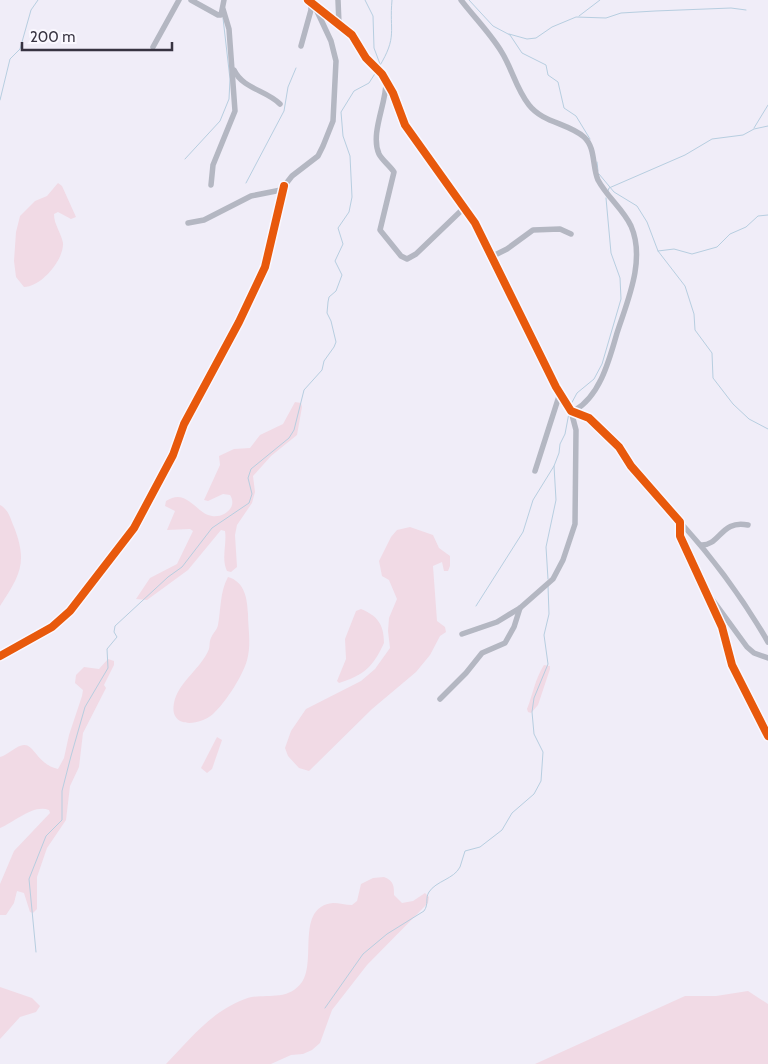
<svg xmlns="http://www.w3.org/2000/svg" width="768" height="1064" viewBox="0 0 768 1064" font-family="Cabin,sans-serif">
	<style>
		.green { fill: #f1dae5 }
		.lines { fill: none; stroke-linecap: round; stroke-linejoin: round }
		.stream { stroke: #b7cee0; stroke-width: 1 }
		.street { stroke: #b4b7c2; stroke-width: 5.5 }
		.cycleway-casing { stroke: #faf8ff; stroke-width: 11 }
		.cycleway { stroke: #e8590c; stroke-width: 8 }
	</style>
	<rect width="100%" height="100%" fill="#f0edf8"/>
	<g class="green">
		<path d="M58,183l4,3 14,31 -5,2 -13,-7 -4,2c0,11 7,18 9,29 1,17 -22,44 -39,44l-8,-10 -2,-16 2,-29 4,-16 15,-15 12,-5z"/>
		<path d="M295,402l6,1 1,4 -5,28 -26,21 -18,20 2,16 -3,11 -15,22 -2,10 2,32 -6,5 -4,-1c-6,-12 0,-27 -2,-40l-4,-1 -33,40 -41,30 -11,-1 14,-21 27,-14 16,-33 -3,-2 -23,1 8,-19 -10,-5 1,-5c21,-14 30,13 46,15 12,2 26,-9 18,-21l-7,-1 -15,7 -4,-1 16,-35 -1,-9 15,-7 16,-1 10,-13 23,-11z"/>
		<path d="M0,505c9,5 10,13 14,22 14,36 6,48 -14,79z"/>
		<polygon points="410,527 433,535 439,548 450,556 450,566 448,571 444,571 442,562 433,566 437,621 445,627 446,632 440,636 430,655 416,672 372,709 309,771 299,768 288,756 285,748 291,731 306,709 361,681 375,669 390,648 388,631 389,618 397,599 389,580 382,576 379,561 391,537 397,530"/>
		<path d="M228,577c17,5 19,21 20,37 0,14 3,28 0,42 -3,17 -22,46 -35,58 -14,12 -44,15 -39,-11 4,-21 27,-34 35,-54 1,-3 0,-7 2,-11 2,-5 6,-8 7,-13 3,-16 2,-34 10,-48z"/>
		<path d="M361,609c17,7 23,16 23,34 -11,24 -20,32 -45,40l-2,-2 9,-22 -1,-20 11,-28z"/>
		<path d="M108,659l6,2v4l-10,20 2,3 -23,45 -4,34 -9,19 -4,34 -19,28 -10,29v32l-4,4 -3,-1 -6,-19 -7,-2 -3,12 -8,12h-6v-31l14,-33 36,-38 -1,-3c-16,-6 -34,12 -49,18v-71c8,-2 17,-12 24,-12 10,-1 14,20 34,24l6,-11 5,-23 13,-39 1,-6 -8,-7 1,-8 8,-8 15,2z"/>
		<path d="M544,665l6,1v3l-12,36 -7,8 -3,-1 -1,-3c6,-15 8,-30 17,-44z"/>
		<polygon points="217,737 222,740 221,743 212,769 207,773 201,768"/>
		<path d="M384,877c10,4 10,9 10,18l8,8 11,-2 12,-8 4,4 -1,6 -61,62 -35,45 -12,33 -8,7 -9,4 -12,1 -20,9h-105c24,-25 46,-53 79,-65 18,-7 42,4 57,-17 15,-21 -7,-75 31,-79 6,0 13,2 19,2l5,-4 4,-17 12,-6z"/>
		<polygon points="0,987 32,998 40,1006 36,1012 20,1017 0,1039"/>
		<polygon points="748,991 768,1004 768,1064 535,1064 685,996 716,996"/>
	</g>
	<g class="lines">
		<g class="stream">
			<polyline points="365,0 373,16 374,48 380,64"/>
			<polyline points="469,0 493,26 510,35 522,53 546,65 548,75 558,82 564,108 576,116 590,139"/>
			<polyline points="579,16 600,0"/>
			<polyline points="509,34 527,39 536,38 552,27 576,17 606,18 621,13 655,11 731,8 746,10"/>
			<path d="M379,67c19,-31 10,-35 13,-67"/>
			<polyline points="0,100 10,59 20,49 31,10 38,0"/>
			<polyline points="754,128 768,105"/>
			<polyline points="185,159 220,121 229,99 230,79 223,18"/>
			<polyline points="597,162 598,171"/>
			<polyline points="599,174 614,192 637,206 647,222 658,251 685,286 694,314 695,330 712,353 713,378 733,404 749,419 768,429"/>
			<polyline points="246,183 284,111 288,87 296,68"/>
			<polyline points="608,191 609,188 685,155 712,139 743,135 754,129 768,126"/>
			<polyline points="658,251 674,249 692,254 717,247 730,234 746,227 758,216 768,215"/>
			<polyline points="570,406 577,393 594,379 602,364 621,299 620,278 611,253 606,198"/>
			<polyline points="548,579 546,547 556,500 554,466 559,453 560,444 565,434 569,413"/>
			<polyline points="476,606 523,532 533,500 554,466"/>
			<polyline points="36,952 29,879 46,836 62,820 62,791 71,756 85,707 108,668 107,649 117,637 114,632 115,626 168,577 182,567 212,528 249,503 252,494 248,478 251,469 289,438 294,430 304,390 322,370 324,361 334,347 336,342 331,321 327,313 328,302 329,297 336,291 342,275 335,261 343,244 338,228 349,212 352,197 350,156 343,136 341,112 354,91 369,83 376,72"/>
			<path d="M325,1008l38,-54 24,-20 37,-23c5,-7 1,-13 5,-19 7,-11 25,-13 31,-25 2,-5 3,-11 5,-16l15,-4 22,-17 10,-17 22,-19 7,-13 2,-29 -9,-18 -2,-22 2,-14 14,-34 -4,-29 5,-21 -1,-28"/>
		</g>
		<g class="street">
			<polyline points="191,0 218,15 221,15 224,0"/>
			<polyline points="308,0 352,35 366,58 382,74 393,93 405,125 475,223 556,387 571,411 589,418 619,447 631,466 680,522 680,536 722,627 732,665 768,736"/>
			<polyline points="338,0 339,24"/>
			<path d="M461,0c13,17 29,33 40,51 11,17 15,38 28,54 14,18 39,18 55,32 12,11 8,30 14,43 9,17 25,29 33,46 15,34 -4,76 -14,107 -8,28 -17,63 -43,78"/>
			<polyline points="301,46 311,10 311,2"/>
			<polyline points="153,47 179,0"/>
			<path d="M234,70c9,19 32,20 46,34"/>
			<path d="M386,83c0,21 -16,51 -7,71 3,6 11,12 15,18l-14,58 21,26 6,3 9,-5 49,-47"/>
			<polyline points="211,185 213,165 235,111 229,29 223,9"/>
			<polyline points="188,223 204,220 251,196 281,190 292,176 318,156 323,146 333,121 336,61 331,41 316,9"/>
			<polyline points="491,255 495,255 507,249 533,230 560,229 571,234"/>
			<polyline points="535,471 560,393"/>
			<path d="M680,522c34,37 63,77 88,120"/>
			<path d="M701,545c19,1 20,-26 47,-20"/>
			<polyline points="712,599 747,647 754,653 768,658"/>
			<polyline points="462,634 497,622 520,608 553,579 563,560 575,524 576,430 571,411"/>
			<polyline points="0,656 52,627 70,611 134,528 173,455 184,424 239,322 265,267 284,186"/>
			<polyline points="440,699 466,673 482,653 505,643 514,627 520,608"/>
		</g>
		<g class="cycleway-casing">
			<g id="cycleway">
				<polyline points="308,0 352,35 366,58 382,74 393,93 405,125 475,223 556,387 571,411 589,418 619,447 631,466 680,522 680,536 722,627 732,665 768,736"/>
				<polyline points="0,656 52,627 70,611 134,528 173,455 184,424 239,322 265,267 284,186"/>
			</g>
		</g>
		<use href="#cycleway" class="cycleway"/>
	</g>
	<path d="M22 42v8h150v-8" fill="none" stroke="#373341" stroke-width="2.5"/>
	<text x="30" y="42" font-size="15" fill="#373341" stroke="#faf8ff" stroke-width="4" paint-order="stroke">200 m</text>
</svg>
